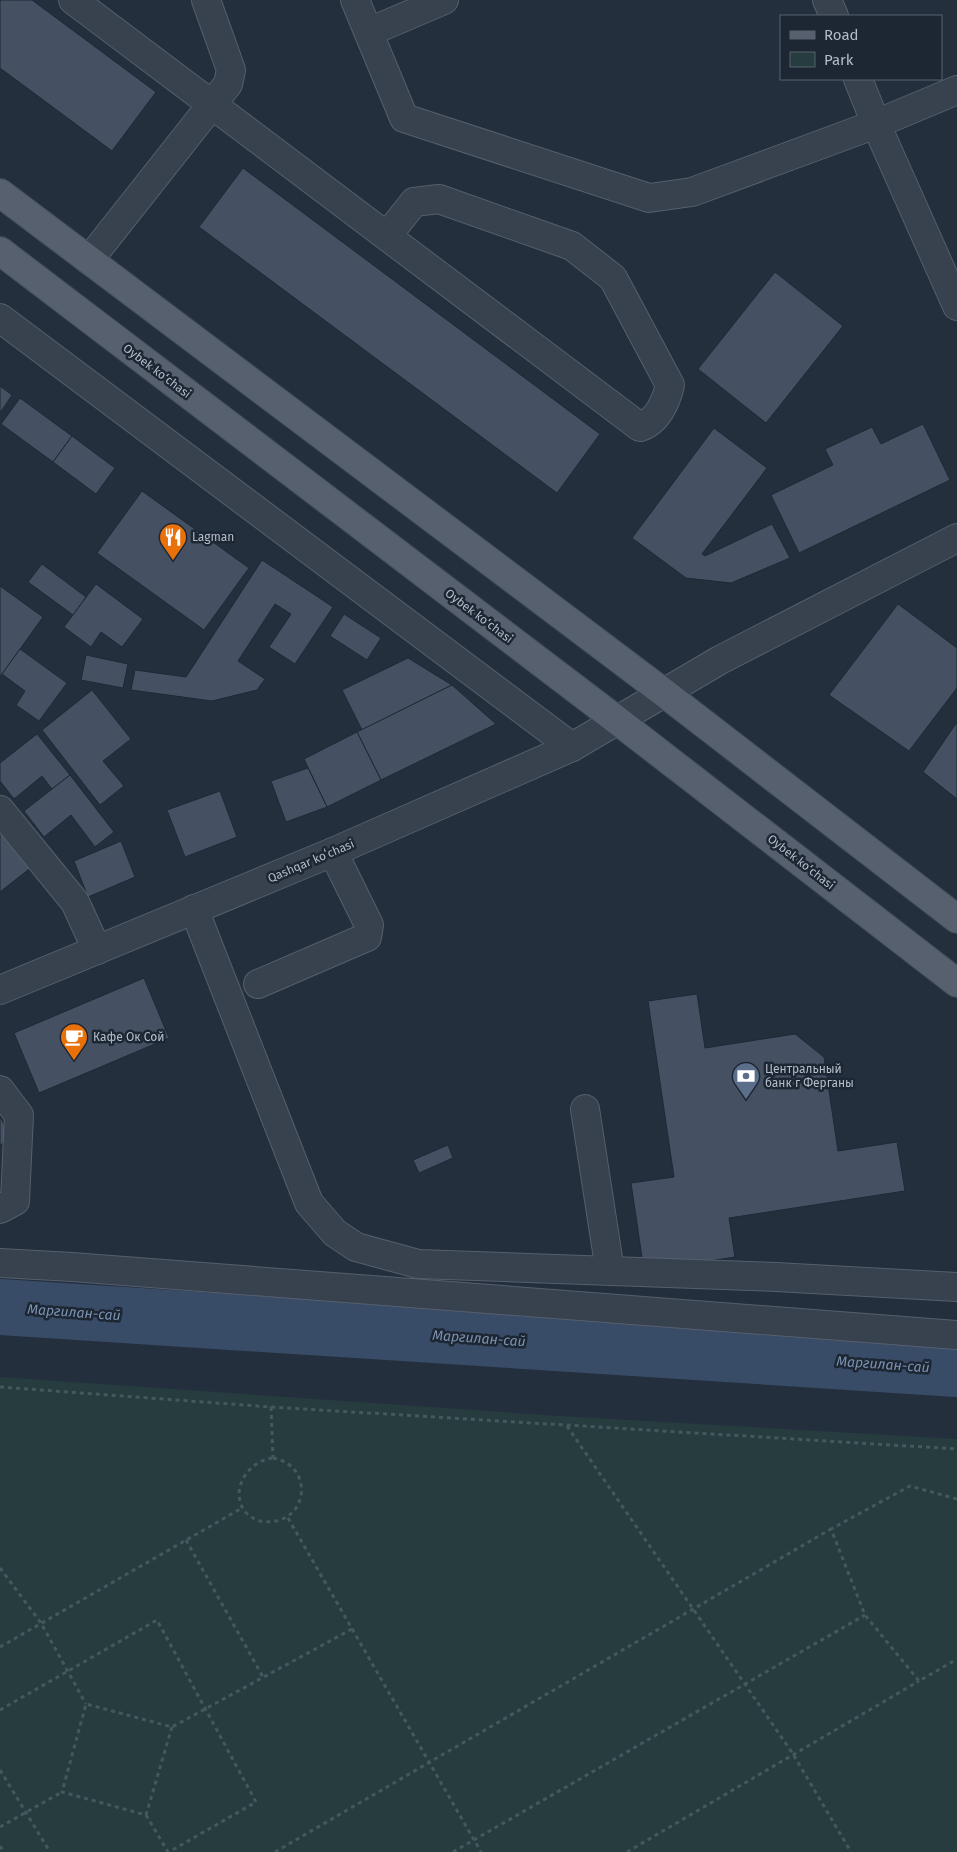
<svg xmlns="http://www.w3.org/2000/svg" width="957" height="1852" viewBox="0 0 957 1852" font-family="'Fira Sans',sans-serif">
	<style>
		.green { fill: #263c3f }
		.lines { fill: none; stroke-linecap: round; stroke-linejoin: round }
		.river { stroke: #394c67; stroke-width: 56 }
		.building { fill: #455162; stroke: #1f2835 }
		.minor-casing { stroke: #565f6c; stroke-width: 30 }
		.major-casing { stroke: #414a57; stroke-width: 30 }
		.path { stroke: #44595c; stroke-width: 3; stroke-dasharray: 4 4; stroke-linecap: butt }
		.minor { stroke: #38414e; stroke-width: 28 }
		.major { stroke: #56606e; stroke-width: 28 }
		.labels { text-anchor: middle; stroke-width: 5; stroke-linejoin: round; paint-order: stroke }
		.street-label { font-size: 12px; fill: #b4bcc9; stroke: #1d2633 }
		.poi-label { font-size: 12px; fill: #b4bcc9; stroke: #1d2633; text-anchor: start }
		.water-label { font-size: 14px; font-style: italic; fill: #7c92b1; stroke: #1d2633 }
	</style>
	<rect width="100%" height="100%" fill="#242f3e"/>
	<polygon class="green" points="0,1377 560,1416 957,1439 957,1852 0,1852"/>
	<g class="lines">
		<polyline class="river" points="0,1307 957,1369"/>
	</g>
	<g class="building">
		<polygon points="0,0 32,0 156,92 112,151 0,68"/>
		<polygon points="243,168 600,434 557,493 199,227"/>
		<polygon points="775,272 843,326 766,423 698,369"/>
		<polygon points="0,386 12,395 0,413"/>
		<polygon points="20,398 72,436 53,462 1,424"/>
		<polygon points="923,424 950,480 799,553 771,495 833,465 825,449 872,427 881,444"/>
		<polygon points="714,428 767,468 702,554 705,556 772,524 790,558 731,583 686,578 632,538"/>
		<polygon points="72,436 115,468 96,494 53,462"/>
		<polygon points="142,491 249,568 204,630 97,553"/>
		<polygon points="262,560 333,607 295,664 269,647 291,614 275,604 238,661 265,679 257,690 212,701 131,690 135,670 186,677"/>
		<polygon points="42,564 86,597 73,615 28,582"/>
		<polygon points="96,584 143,619 122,647 101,632 91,647 64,627"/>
		<polygon points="0,586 43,617 0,677"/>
		<polygon points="898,604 957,648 957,688 909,751 829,695"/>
		<polygon points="344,614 381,638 367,660 330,636"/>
		<polygon points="20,649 67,683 39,721 16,705 25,691 2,674"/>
		<polygon points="86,655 128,664 123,688 81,680"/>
		<polygon points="408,658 452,685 362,730 342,690"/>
		<polygon points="452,685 496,724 381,780 357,732"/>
		<polygon points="92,690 131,739 103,761 124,786 100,805 42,730"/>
		<polygon points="957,722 957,799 923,772"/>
		<polygon points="357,732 381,780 327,807 304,759"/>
		<polygon points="37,734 70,775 52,789 42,776 14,799 0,781 0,763"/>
		<polygon points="308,768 327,807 286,822 271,781"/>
		<polygon points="70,775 114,832 95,847 71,815 44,837 24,811"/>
		<polygon points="220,791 237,837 185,857 167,810"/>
		<polygon points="0,830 33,866 0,892"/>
		<polygon points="121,841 135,877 88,897 74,861"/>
		<polygon points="144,978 169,1038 39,1093 14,1033"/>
		<polygon points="697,994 705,1048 795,1034 824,1057 838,1151 897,1142 905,1191 729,1218 735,1257 644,1271 631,1183 674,1177 648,1001"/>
		<polygon points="0,1116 11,1140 0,1145"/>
		<polygon points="448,1145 453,1158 419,1173 413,1160"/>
	</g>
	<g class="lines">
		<g class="minor-casing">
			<g id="minor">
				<path d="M73,0l567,427c17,-5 26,-25 30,-42l-57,-107 -41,-32 -133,-47 -25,3 -27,34"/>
				<polyline points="355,0 404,118 649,198 692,192 876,124 957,90"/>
				<polyline points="827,0 834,16"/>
				<polyline points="369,32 444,0"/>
				<polyline points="858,79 876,124 957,306"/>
				<polyline points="89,260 228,84 231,70 206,0"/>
				<polyline points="0,318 572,747"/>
				<polyline points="0,810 75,902 97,950"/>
				<polyline points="194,909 309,1203 335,1233 356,1247 418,1264 776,1277 957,1287"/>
				<polyline points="258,984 367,937 369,925 333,852"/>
				<polyline points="0,990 333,852 572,747 720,660 957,538"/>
				<polyline points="0,1090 19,1115 15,1201 0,1209"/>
				<polyline points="585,1109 610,1271"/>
				<polyline points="0,1263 72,1267 957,1335"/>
			</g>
		</g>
		<g class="major-casing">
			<g id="major">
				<polyline points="0,193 663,692 957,919"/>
				<polyline points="0,251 618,721 957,983"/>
			</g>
		</g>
		<g class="path">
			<polyline points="0,1387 271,1407 957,1449"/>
			<polyline points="271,1407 273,1458"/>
			<polyline points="567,1426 793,1754 851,1852"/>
			<path d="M273,1458c44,8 35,71 -13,63 -8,-2 -17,-9 -19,-17 -8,-21 11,-44 32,-46z"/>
			<polyline points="957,1499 910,1486 831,1529 865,1615 919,1681 957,1659"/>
			<polyline points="288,1518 481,1852"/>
			<polyline points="186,1540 263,1677"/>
			<polyline points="0,1568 41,1623 86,1704"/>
			<polyline points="0,1647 242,1508"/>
			<polyline points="0,1710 157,1620 256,1802 169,1852"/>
			<polyline points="172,1727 146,1815 62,1792 86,1704 172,1727 352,1629"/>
			<polyline points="0,1770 50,1852"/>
			<polyline points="146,1815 168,1852"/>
			<polyline points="0,1827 62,1792"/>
			<polyline points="0,1846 4,1852"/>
			<polyline points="275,1852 831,1529"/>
			<polyline points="453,1852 865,1615"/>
			<polyline points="627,1852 919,1681"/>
		</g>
		<use href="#minor" class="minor"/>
		<use href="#major" class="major"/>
	</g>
	<defs>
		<g id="restaurant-pin" transform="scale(1.4375)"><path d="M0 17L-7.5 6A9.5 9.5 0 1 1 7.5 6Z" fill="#e8710a" stroke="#1d2633"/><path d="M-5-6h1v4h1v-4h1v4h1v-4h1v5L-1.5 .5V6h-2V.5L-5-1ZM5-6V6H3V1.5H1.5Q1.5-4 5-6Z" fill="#fff"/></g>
		<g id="cafe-pin" transform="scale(1.4375)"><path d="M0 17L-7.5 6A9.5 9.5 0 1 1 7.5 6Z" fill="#e8710a" stroke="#1d2633"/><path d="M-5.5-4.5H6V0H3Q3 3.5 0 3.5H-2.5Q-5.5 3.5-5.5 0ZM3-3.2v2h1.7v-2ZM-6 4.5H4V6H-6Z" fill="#fff"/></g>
		<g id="bank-pin" transform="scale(1.4375)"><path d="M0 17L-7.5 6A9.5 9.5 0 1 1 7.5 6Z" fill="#5c6f8a" stroke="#1d2633"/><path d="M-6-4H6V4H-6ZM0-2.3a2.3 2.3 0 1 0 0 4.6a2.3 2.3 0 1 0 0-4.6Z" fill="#fff"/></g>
	</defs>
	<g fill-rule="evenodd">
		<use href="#restaurant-pin" x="173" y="537"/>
		<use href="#cafe-pin" x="74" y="1037"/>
		<use href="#bank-pin" x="746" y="1076"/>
	</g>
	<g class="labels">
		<g class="street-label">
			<text transform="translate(157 371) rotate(37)" y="4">Oybek ko‘chasi</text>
			<text transform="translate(479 616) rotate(37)" y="4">Oybek ko‘chasi</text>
			<text transform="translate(311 861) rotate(-23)" y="4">Qashqar koʻchasi</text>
			<text transform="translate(801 862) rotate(38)" y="4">Oybek ko‘chasi</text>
		</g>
		<g class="poi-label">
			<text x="192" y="541">Lagman</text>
			<text x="93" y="1041">Кафе Ок Сой</text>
			<text x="765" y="1073">Центральный<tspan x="765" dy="14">банк г Ферганы</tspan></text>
		</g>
		<g class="water-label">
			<text transform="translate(74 1312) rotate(4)" y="5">Маргилан-сай</text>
			<text transform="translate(479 1338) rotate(4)" y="5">Маргилан-сай</text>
			<text transform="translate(883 1364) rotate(4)" y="5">Маргилан-сай</text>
		</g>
	</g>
	<rect x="780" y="15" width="162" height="65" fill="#1d2633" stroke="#59626f"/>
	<rect x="790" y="31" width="25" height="8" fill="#56606e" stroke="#59626f"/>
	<text x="824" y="40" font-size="15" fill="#b4bcc9">Road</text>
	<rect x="790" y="52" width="25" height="15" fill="#263c3f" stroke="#59626f"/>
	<text x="824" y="65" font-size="15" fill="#b4bcc9">Park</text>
</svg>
